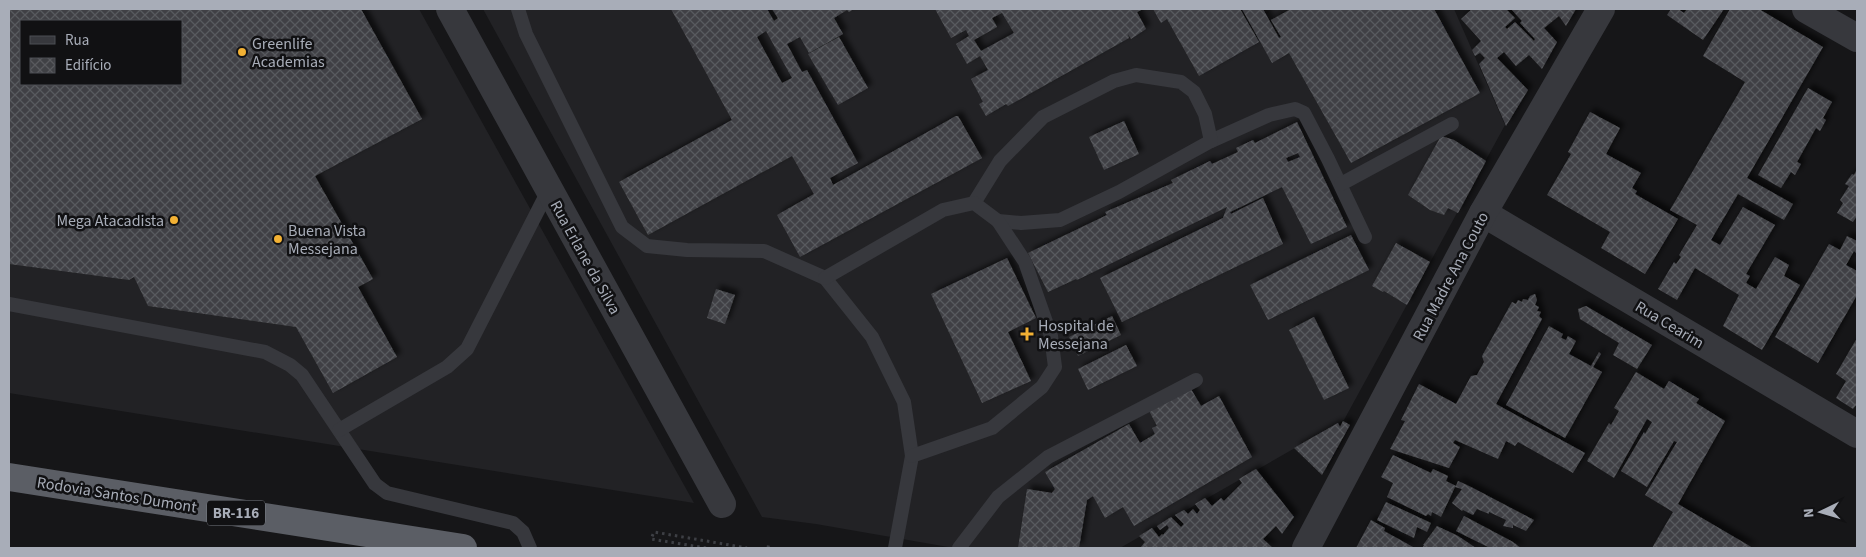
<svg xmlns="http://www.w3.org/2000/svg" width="1866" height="557" viewBox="0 0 1866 557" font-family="'Source Sans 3',sans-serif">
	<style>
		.built { fill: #222225; fill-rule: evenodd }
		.building { fill: url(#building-cross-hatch); fill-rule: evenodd; filter: url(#shadow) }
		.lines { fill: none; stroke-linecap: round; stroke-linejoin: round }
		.path { stroke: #3d3f44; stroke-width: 3; stroke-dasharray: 2.5 4; stroke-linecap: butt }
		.service { stroke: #37383d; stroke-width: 14 }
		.minor { stroke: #37383d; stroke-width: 28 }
		.trunk { stroke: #5b5e65; stroke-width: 28 }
		.poi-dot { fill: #f2b134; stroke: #111113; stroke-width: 2 }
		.labels { text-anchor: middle; stroke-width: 5; stroke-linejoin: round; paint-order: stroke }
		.shield { fill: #111113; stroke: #7b7e86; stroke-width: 1 }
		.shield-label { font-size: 15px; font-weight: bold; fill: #a8adb8 }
		.poi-label { font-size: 16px; fill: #a8adb8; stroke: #111113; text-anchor: start }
		.street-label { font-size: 16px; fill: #a8adb8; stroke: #111113 }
	</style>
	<defs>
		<pattern id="building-cross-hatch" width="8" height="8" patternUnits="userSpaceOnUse" patternTransform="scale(1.25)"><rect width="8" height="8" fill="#404145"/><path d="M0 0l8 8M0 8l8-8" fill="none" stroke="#595a5e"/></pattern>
		<filter id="shadow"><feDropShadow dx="4.5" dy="-4.5" stdDeviation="2.5" flood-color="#0009"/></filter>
	</defs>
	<rect width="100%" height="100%" fill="#161618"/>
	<g class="built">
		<path d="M9,9h410l275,494 -685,-110zM21,21h160v63h-160z"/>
		<polygon points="483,9 1454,9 1505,125 1344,420 1120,548 954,548 816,524 762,517"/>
	</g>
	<g class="building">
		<path d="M9,9h352l61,110 -107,57 58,103 -15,8 39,70 -64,36 -37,-66 -148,-21 -14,-29 -5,3 -120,-16zM21,21h160v63h-160z"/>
		<path d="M671,9h96l7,12 4,-3 -6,-9h82l-5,3 -2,-2 -13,8 9,16 -34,19 -9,-16 -13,7 15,28 5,-2 51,93 -28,15 3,7 123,-69h2l24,42 -182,99 -23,-42 37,-21 -22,-38 -144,79 -29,-53 113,-62zM766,31l26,47 -10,5 -25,-46z"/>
		<path d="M935,9h208l-6,3 9,17 -15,10 -3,-5 1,4 -121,68 -2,-2 -20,12 -7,-12 4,-2 -12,-23 17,-9 -8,-14 -13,8 -11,-20 13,-8 -3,-6 -15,8zM1002,13l12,20 -33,18 -7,-11 23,-13 -5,-9z"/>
		<polygon points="1153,9 1240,9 1259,42 1199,76 1167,19 1161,23"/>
		<polygon points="1242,9 1263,9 1279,38 1281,37 1271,20 1291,9 1434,9 1480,93 1351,163 1289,53 1272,63"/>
		<polygon points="1472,9 1506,9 1515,18 1505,27 1507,29 1515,22 1534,41 1535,39 1520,23 1522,21 1511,9 1576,9 1566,26 1559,16 1544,28 1557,42 1542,69 1529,55 1516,66 1504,52 1497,58 1528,90 1506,126 1479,64 1485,58 1480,53 1475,56 1472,50 1481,41 1461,19"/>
		<polygon points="1671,9 1678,9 1684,13 1687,9 1724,9 1703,40 1667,15"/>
		<polygon points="1730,9 1759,9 1823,47 1747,178 1793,204 1784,220 1738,194 1711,240 1720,245 1743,207 1775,225 1746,274 1750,276 1746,283 1756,289 1775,257 1789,265 1784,276 1800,285 1762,350 1723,326 1739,295 1695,268 1677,300 1658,289 1674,262 1676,264 1681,257 1679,255 1697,225 1670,210 1745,82 1703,56"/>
		<polygon points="839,37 868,88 838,105 808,54"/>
		<polygon points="1808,88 1832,102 1823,118 1826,120 1820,131 1816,128 1797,162 1801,164 1795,175 1791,172 1781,188 1758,175"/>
		<polygon points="1590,112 1620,128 1606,154 1641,173 1632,188 1637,191 1635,194 1678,219 1645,274 1601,248 1610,232 1547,195 1571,154 1568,152"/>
		<polygon points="1124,121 1139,154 1104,170 1089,137"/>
		<path d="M1297,122l50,105 -36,17 -29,-57 -52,25 1,2 32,-16 20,46 -161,78 -22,-44 123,-60 4,-11 -150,73 -1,-1 -28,13 -20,-39 79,-38 -2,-3 68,-29 -2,-3 39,-19 2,3 26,-12 -2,-4 17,-8 2,3zM1298,153l2,4 -12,5 -2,-4z"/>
		<polygon points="1441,136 1454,140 1486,161 1458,213 1448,208 1444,215 1430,210 1408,195"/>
		<polygon points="1857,169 1857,216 1853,222 1837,213 1843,203 1840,200 1849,186 1845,184 1852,174 1854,175"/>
		<polygon points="1351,235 1369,270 1268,320 1250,285"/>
		<polygon points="1847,236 1857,241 1857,254 1854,251 1846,265 1857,271 1857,295 1818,363 1775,337 1829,244 1840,250"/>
		<polygon points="1396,243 1430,262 1407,305 1384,291 1383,292 1372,286"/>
		<polygon points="1007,258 1036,318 1008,332 1031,381 982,403 931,294"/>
		<polygon points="716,289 735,295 725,324 707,318"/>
		<polygon points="1535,294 1537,300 1535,305 1539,307 1537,311 1541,312 1539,316 1542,319 1496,404 1585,453 1573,473 1518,442 1515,446 1506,441 1498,459 1455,440 1453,443 1460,447 1449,468 1390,449 1405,421 1401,420 1419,384 1456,404 1471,376 1477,375 1484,362 1482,356 1512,302 1516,304 1518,300 1522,302 1523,299 1528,300 1530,296"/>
		<polygon points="1586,306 1652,345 1637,369 1613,355 1619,343 1580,319 1578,309"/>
		<polygon points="1112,316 1121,335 1078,356 1069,337"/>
		<polygon points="1314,317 1349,388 1324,400 1289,330"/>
		<polygon points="1549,326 1563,334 1561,338 1566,340 1568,336 1576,341 1569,354 1591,366 1599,352 1601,354 1593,367 1602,372 1565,438 1506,405"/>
		<polygon points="1857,338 1857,404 1853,409 1836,398 1846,381 1836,374"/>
		<polygon points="1126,345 1137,366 1088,390 1078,369"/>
		<polygon points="1636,372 1664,389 1669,381 1699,399 1696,403 1725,421 1678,504 1753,548 1652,548 1673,512 1645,495 1677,442 1674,441 1647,487 1621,471 1644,432 1645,434 1652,422 1647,419 1614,478 1587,461 1609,423 1611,425 1619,411 1614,408"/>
		<polygon points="1188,384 1201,406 1219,396 1252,457 1134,526 1123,507 1105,518 1093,496 1087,500 1079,548 1018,548 1027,489 1052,493 1055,489 1045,472 1129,424 1140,443 1155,434 1152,428 1157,426 1147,407"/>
		<polygon points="1343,421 1350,425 1322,475 1294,448 1338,423 1340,427"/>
		<polygon points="1393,455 1431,473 1433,469 1448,476 1446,481 1456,486 1458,481 1471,487 1534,520 1526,531 1513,525 1513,528 1503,526 1506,520 1489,512 1489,514 1477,509 1473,515 1463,510 1462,511 1452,503 1462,489 1455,487 1441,517 1432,512 1431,516 1428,514 1426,516 1387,497 1393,483 1381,477"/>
		<polygon points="1256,469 1294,517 1282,534 1276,526 1263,539 1273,548 1140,548 1145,542 1139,536 1152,528 1159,537 1162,534 1163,535 1169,528 1167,525 1160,530 1157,526 1171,517 1181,527 1184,524 1175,515 1184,510 1188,514 1193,509 1197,514 1200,510 1195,504 1205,498 1212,506 1221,498 1224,501 1242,483 1239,479"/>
		<polygon points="1386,502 1431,523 1427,532 1417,527 1414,538 1377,520"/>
		<polygon points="1464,516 1513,542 1521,548 1490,548 1456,531"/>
		<polygon points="1371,520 1385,528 1384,531 1413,547 1356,548"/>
		<polygon points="1437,526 1458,536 1476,548 1422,548 1424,545 1423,545"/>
	</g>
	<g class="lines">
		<g class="path">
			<polyline points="706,548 651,539 654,532 747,548"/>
			<polyline points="768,548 769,542"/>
		</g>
		<g class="service">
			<polyline points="518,9 526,34 622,227 647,246 687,250 764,251 825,278 872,337 904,402 912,456 895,548"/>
			<polyline points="1211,141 1269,115 1295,109 1304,113 1328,159 1365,237"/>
			<polyline points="1341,184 1452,124"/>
			<polyline points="974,203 1000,161 1043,117 1114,81 1136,75 1181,82 1194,92 1205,114 1211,141 1119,192 1060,220 1021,223 998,221"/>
			<polyline points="825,278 943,210 974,203 998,221 1025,262 1051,336 1055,367 1042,387 992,428 912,456"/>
			<polyline points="9,304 265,352 290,365 302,375 375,484 387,493 513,523 523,532 530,548"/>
			<polyline points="339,430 447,367 467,349 549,189"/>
			<polyline points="959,548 998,497 1048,457 1196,380"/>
		</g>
		<g class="minor">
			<polyline points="450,9 722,504"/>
			<polyline points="1806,9 1857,38"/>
			<polyline points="1483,213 1857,434"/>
			<polyline points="1306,548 1483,213 1601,9"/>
		</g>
		<polyline class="trunk" points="9,477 463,548"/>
	</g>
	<g class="poi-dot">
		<circle cx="242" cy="52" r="5"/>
		<circle cx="174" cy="220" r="5"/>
		<circle cx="278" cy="239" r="5"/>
		<path d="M1024.5 326.5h5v5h5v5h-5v5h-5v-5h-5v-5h5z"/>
	</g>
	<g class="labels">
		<rect class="shield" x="207" y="500.5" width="58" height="25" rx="4"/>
		<g class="shield-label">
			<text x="236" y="518">BR-116</text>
		</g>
		<g class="poi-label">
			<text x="252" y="49">Greenlife<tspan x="252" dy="18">Academias</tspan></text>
			<text x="164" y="226" text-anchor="end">Mega Atacadista</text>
			<text x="288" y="236">Buena Vista<tspan x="288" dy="18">Messejana</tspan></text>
			<text x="1038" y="331">Hospital de<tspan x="1038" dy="18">Messejana</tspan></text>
		</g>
		<g class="street-label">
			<text transform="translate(586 257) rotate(61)" y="6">Rua Erlane da Silva</text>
			<text transform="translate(1450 276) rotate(-62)" y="6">Rua Madre Ana Couto</text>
			<text transform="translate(1670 324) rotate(31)" y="6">Rua Cearim</text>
			<text transform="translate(117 494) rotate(9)" y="6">Rodovia Santos Dumont</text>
		</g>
	</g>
	<rect width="1866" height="557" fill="none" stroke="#a8adb8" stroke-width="20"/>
	<rect x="20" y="20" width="162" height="65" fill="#111113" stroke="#4d4f55"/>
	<rect x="30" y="36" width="25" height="8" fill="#37383d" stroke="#4d4f55"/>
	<text x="65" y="45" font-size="15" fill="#a8adb8">Rua</text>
	<rect x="30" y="58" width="25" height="15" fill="url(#building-cross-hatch)" stroke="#4d4f55"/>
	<text x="65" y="70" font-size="15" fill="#a8adb8">Edifício</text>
	<g transform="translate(1821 512) rotate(265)" stroke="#111113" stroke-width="4" paint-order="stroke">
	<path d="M0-4L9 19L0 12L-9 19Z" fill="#a8adb8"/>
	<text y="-8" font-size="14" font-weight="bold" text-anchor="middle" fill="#a8adb8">N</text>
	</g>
</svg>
